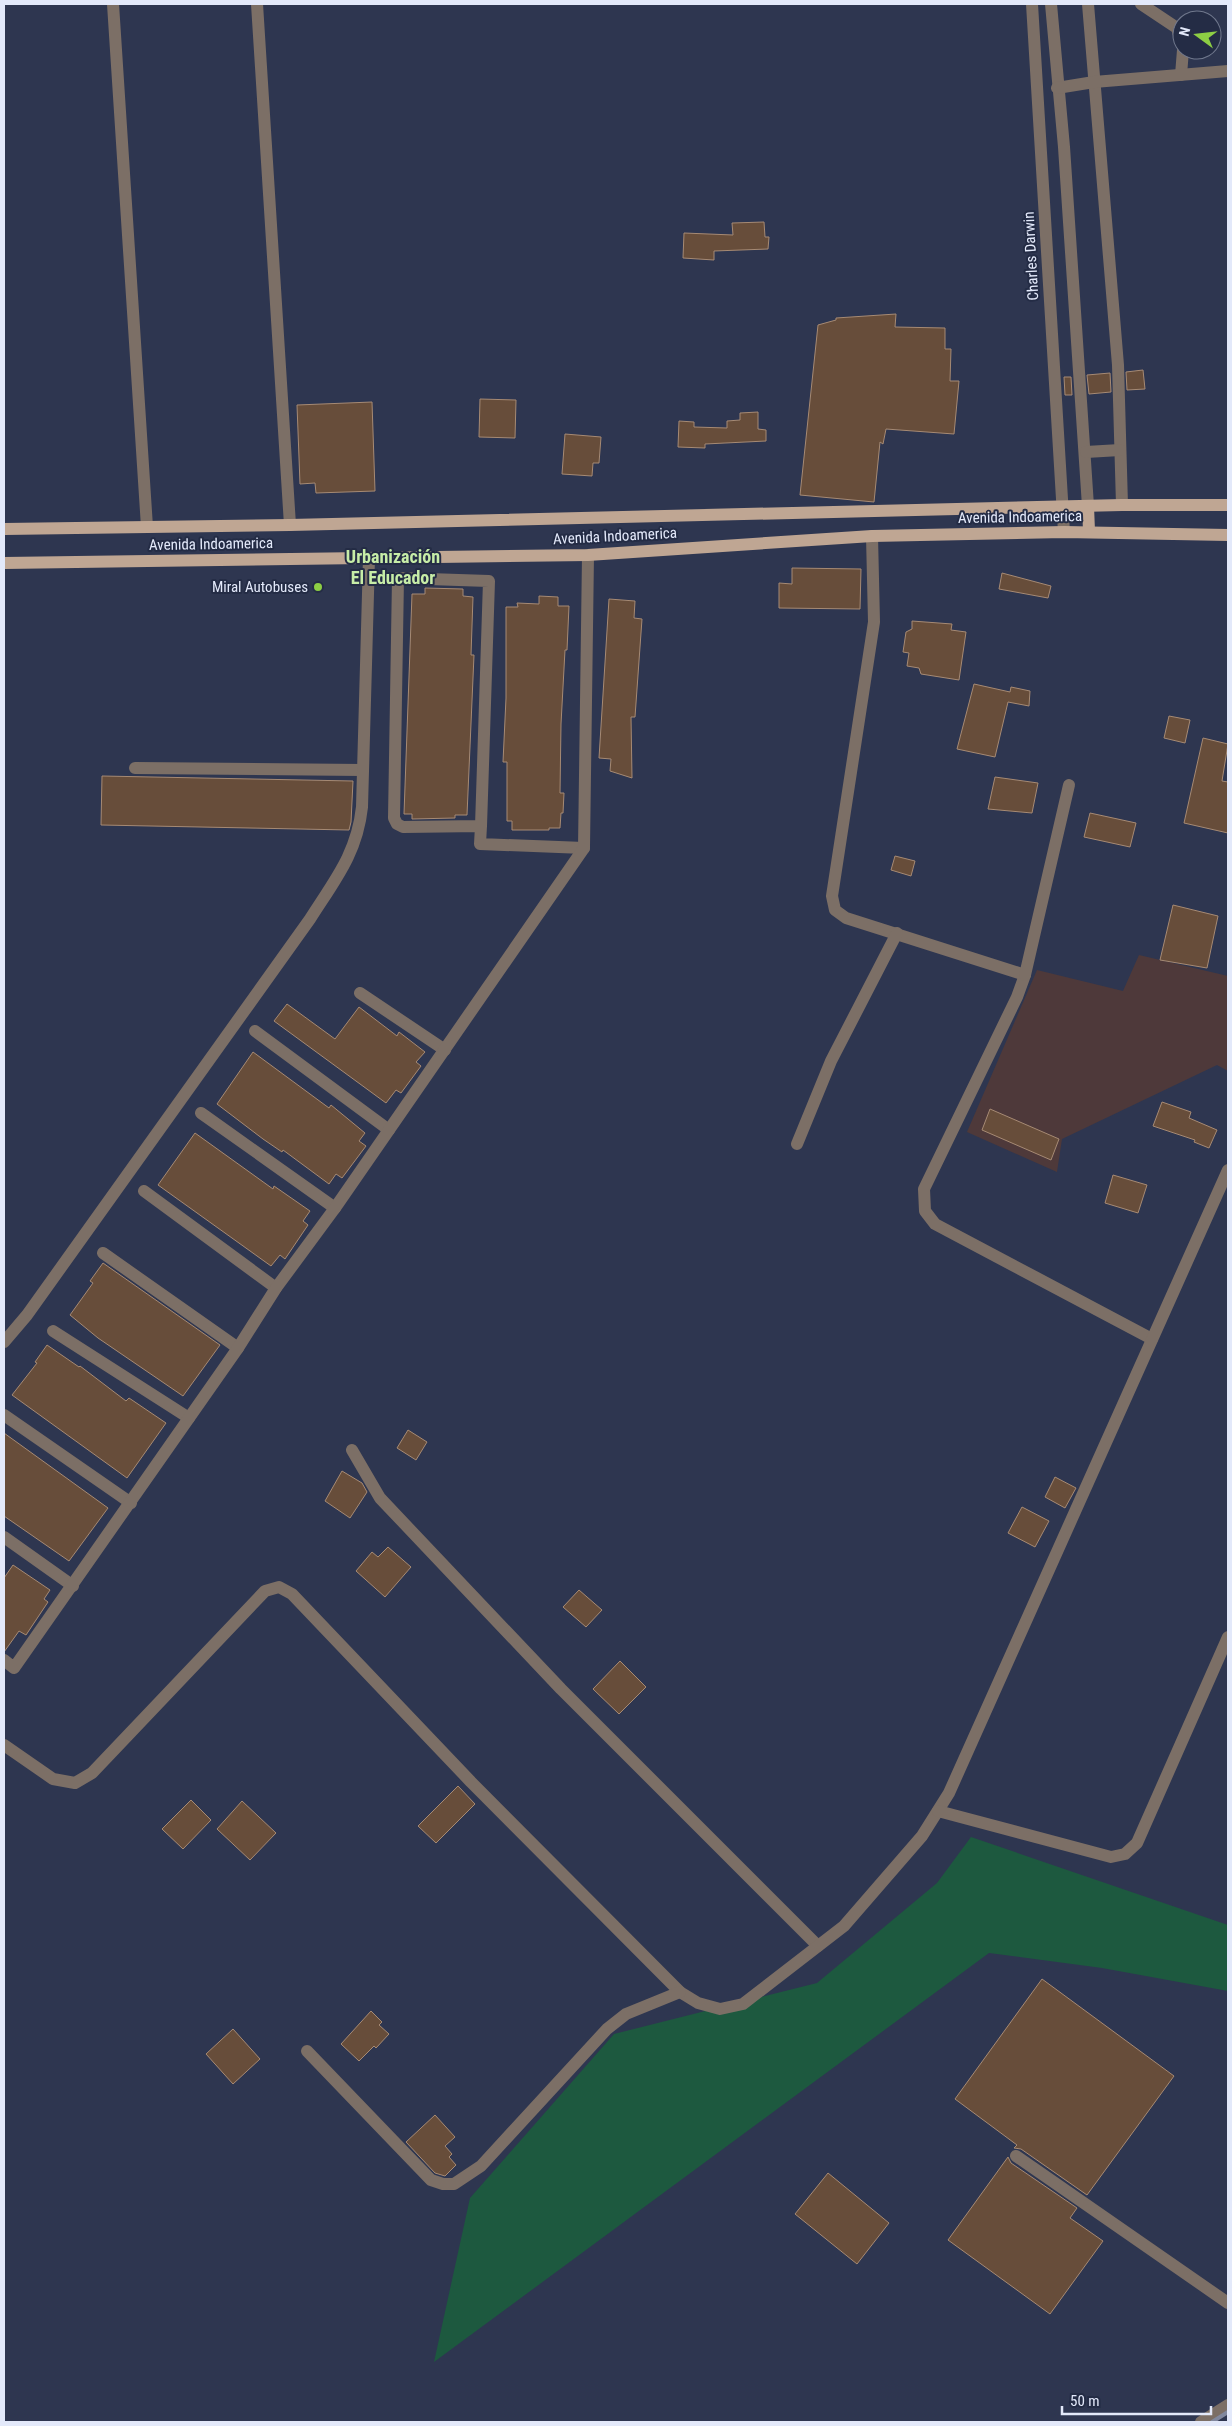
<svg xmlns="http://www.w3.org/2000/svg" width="1232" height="2426" viewBox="0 0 1232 2426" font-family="'Roboto Condensed',sans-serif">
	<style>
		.education { fill: #4e393a }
		.green { fill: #1d593f }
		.building { fill: #674d3a; stroke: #a68a74 }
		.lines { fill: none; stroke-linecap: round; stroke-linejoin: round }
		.minor { stroke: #7c6f66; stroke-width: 12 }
		.major { stroke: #bfa693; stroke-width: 12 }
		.rail { stroke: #81889e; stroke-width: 4 }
		.poi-dot { fill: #8dce44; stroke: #242c45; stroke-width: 2 }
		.labels { text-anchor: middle; stroke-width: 4; stroke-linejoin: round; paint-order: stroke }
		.street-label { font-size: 15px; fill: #e3e9fa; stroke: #242c45 }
		.poi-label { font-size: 15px; fill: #e3e9fa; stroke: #242c45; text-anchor: end }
		.quarter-label { font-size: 18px; font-weight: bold; fill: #c7eda7; stroke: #242c45 }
	</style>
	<rect width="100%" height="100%" fill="#2e3650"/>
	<polygon class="education" points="1139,955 1228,976 1228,1071 1217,1065 1062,1139 1057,1172 967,1132 1037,970 1123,991"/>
	<polygon class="green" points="971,1837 1228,1925 1228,1991 1102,1968 989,1953 434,2362 470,2198 614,2034 817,1983 937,1883"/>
	<g class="building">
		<polygon points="764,222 765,237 769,237 768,249 714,251 714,260 683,258 684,233 733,235 732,223"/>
		<polygon points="896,314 895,327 945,328 945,349 951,349 950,381 959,381 954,434 886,429 883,444 880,442 874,502 800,495 818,325 836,320 836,318"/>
		<polygon points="1143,370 1145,389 1127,390 1126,372"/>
		<polygon points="1110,373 1111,392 1089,394 1087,375"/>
		<polygon points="1064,377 1071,377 1072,395 1065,395"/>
		<polygon points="480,399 516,400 515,438 479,437"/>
		<polygon points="372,402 375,491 316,493 315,483 300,484 297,405"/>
		<polygon points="758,412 758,429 766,430 766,441 705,444 705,448 678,447 679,421 694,422 694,427 727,428 727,421 740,420 740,413"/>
		<polygon points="565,434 601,437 599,463 593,463 592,476 562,474"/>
		<polygon points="792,568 861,569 860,609 779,608 779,583 792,584"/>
		<polygon points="1002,573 1051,586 1048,598 999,589"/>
		<polygon points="425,588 463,589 463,596 473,597 471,655 474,655 467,815 455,815 455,818 412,819 412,814 404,814 412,594 425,594"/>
		<polygon points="539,596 558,597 558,606 569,606 567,650 565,650 561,724 560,793 564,793 563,813 561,813 560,828 549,828 549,830 512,830 512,821 507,821 507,762 503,762 506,698 506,607 518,607 517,603 539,604"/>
		<polygon points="609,599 635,601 634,618 642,619 635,717 631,717 632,778 610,771 611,759 599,758"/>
		<polygon points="912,621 952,624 951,630 966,632 959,680 921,674 919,668 907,666 909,653 903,652 906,632 912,629"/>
		<polygon points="974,684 1010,692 1011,687 1030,691 1029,706 1008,702 995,757 957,749"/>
		<polygon points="1169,716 1190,720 1185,743 1164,738"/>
		<polygon points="1203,738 1228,744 1222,781 1228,782 1228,833 1184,823"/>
		<polygon points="102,776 353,781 351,822 349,830 101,825"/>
		<polygon points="995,777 1038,783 1032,813 988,809"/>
		<polygon points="1090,813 1136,823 1130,847 1084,837"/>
		<polygon points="895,856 915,861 911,876 891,870"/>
		<polygon points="1173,905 1218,916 1207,968 1160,960"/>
		<polygon points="287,1004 335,1039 359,1007 397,1036 399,1032 425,1052 416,1062 421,1066 401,1093 396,1090 386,1103 274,1021"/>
		<polygon points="253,1052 329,1108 331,1105 365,1133 359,1141 366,1146 342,1178 336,1174 329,1184 283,1150 282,1152 263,1139 217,1104"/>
		<polygon points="1162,1102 1191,1112 1189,1118 1217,1130 1209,1148 1194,1142 1195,1140 1153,1126"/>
		<polygon points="990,1109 1059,1139 1051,1160 982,1130"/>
		<polygon points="195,1133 273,1189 274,1186 310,1211 303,1221 308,1225 285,1259 280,1255 271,1266 158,1185"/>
		<polygon points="1113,1175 1147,1185 1138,1213 1105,1203"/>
		<polygon points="103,1263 220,1345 183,1396 98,1338 70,1315 93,1283 90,1281"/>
		<polygon points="47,1345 79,1367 80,1366 126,1401 129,1398 166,1423 127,1478 12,1395 37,1363 35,1362"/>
		<polygon points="408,1430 427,1442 416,1460 397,1448"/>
		<polygon points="4,1433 108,1508 69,1561 4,1516"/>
		<polygon points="342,1471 362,1483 367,1492 350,1518 325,1501"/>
		<polygon points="1055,1477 1076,1488 1065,1508 1045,1497"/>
		<polygon points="1022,1507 1049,1521 1035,1547 1008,1533"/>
		<polygon points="388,1547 411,1567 385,1597 356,1571 372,1552 378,1557"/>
		<polygon points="13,1565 50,1590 44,1599 48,1602 26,1635 19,1631 4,1652 4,1578"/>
		<polygon points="579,1590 602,1610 586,1627 563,1607"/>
		<polygon points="620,1661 646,1687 619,1714 593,1689"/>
		<polygon points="458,1786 475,1804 436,1843 418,1826"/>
		<polygon points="191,1800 211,1820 183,1849 162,1829"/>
		<polygon points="242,1801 276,1833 250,1860 217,1829"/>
		<polygon points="1042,1979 1174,2076 1087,2195 1021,2149 1014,2148 1017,2145 955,2099"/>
		<polygon points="371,2011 382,2022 379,2025 389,2034 376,2048 374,2046 359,2061 341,2044"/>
		<polygon points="233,2029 260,2059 233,2084 206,2054"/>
		<polygon points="435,2115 455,2137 445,2146 452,2154 449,2157 456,2165 445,2176 435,2173 406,2142"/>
		<polygon points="1008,2157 1011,2163 1077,2208 1070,2218 1103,2241 1050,2314 948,2240"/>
		<polygon points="828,2173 889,2223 857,2264 795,2214"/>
	</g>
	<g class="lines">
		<g class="minor">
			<polyline points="113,4 147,527"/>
			<polyline points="257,4 290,525"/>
			<polyline points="1032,4 1064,532"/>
			<polyline points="1051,4 1064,147 1088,506"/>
			<polyline points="1088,4 1118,365 1122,505"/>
			<polyline points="1141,4 1177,28 1182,45"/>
			<polyline points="1181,75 1183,50"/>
			<polyline points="1057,88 1094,82 1228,71"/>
			<polyline points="1086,452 1120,450"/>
			<polyline points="872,536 874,622 832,896 835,910 846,918 1025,975 1017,997 924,1189 925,1211 935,1224 1152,1339"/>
			<polyline points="135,768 363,770"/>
			<polyline points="481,826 403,827 397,824 394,818 398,578 489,581 481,826 480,844 584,848"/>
			<polyline points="1025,975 1069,785"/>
			<polyline points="360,993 445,1050"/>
			<polyline points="255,1031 389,1130"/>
			<polyline points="201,1113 335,1208"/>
			<polyline points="797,1144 831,1061 897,933"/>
			<polyline points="144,1191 276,1288"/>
			<polyline points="103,1253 238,1348"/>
			<polyline points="53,1331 189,1418"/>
			<path d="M4,1342l23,-27 283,-396c24,-38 47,-65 52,-112l7,-249"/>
			<polyline points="4,1415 131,1503"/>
			<polyline points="352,1450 380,1498 561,1689 818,1946"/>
			<polyline points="4,1537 73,1586"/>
			<polyline points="4,1660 14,1668 238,1348 276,1288 335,1208 584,848 588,555"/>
			<polyline points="4,1745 53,1779 75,1783 92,1773 265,1591 279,1587 292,1594 471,1782 680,1992 698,2003 720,2009 743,2004 844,1926 922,1836 949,1793 1228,1170"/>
			<polyline points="938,1811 1111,1857 1125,1854 1137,1843 1228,1637"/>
			<polyline points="307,2051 431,2180 443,2184 454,2184 481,2166 607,2029 626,2014 680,1992"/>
			<polyline points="1016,2156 1228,2303"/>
			<polyline points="1201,2422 1228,2405"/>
		</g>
		<g class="major">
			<polyline points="1088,506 1089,531"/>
			<polyline points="4,529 290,525 1122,505 1228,505"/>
			<polyline points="4,563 588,555 872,536 1064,532 1228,535"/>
		</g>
		<polyline class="rail" points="1212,2422 1228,2412"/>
	</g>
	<circle class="poi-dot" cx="318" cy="587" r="5"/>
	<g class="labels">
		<g class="street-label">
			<text transform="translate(1031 256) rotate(-93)" y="5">Charles Darwin</text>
			<text transform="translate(1020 517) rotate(-1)" y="5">Avenida Indoamerica</text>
			<text transform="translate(615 536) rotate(-3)" y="5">Avenida Indoamerica</text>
			<text transform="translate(211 544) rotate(-1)" y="5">Avenida Indoamerica</text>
		</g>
		<g class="poi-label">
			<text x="308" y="592">Miral Autobuses</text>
		</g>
		<g class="quarter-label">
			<text x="393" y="563">Urbanización<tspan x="393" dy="21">El Educador</tspan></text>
		</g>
	</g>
	<rect width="1232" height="2426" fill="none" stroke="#e3e9fa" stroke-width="10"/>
	<g transform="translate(1197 35) rotate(285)"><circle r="24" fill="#242c45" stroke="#70788d"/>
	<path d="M0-4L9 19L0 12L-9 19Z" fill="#8dce44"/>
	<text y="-8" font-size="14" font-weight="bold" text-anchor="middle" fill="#e3e9fa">N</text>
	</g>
	<path d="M1062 2406v8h149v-8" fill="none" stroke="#e3e9fa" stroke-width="2.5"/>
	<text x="1070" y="2406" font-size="15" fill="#e3e9fa" stroke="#242c45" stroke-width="4" paint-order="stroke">50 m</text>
</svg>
